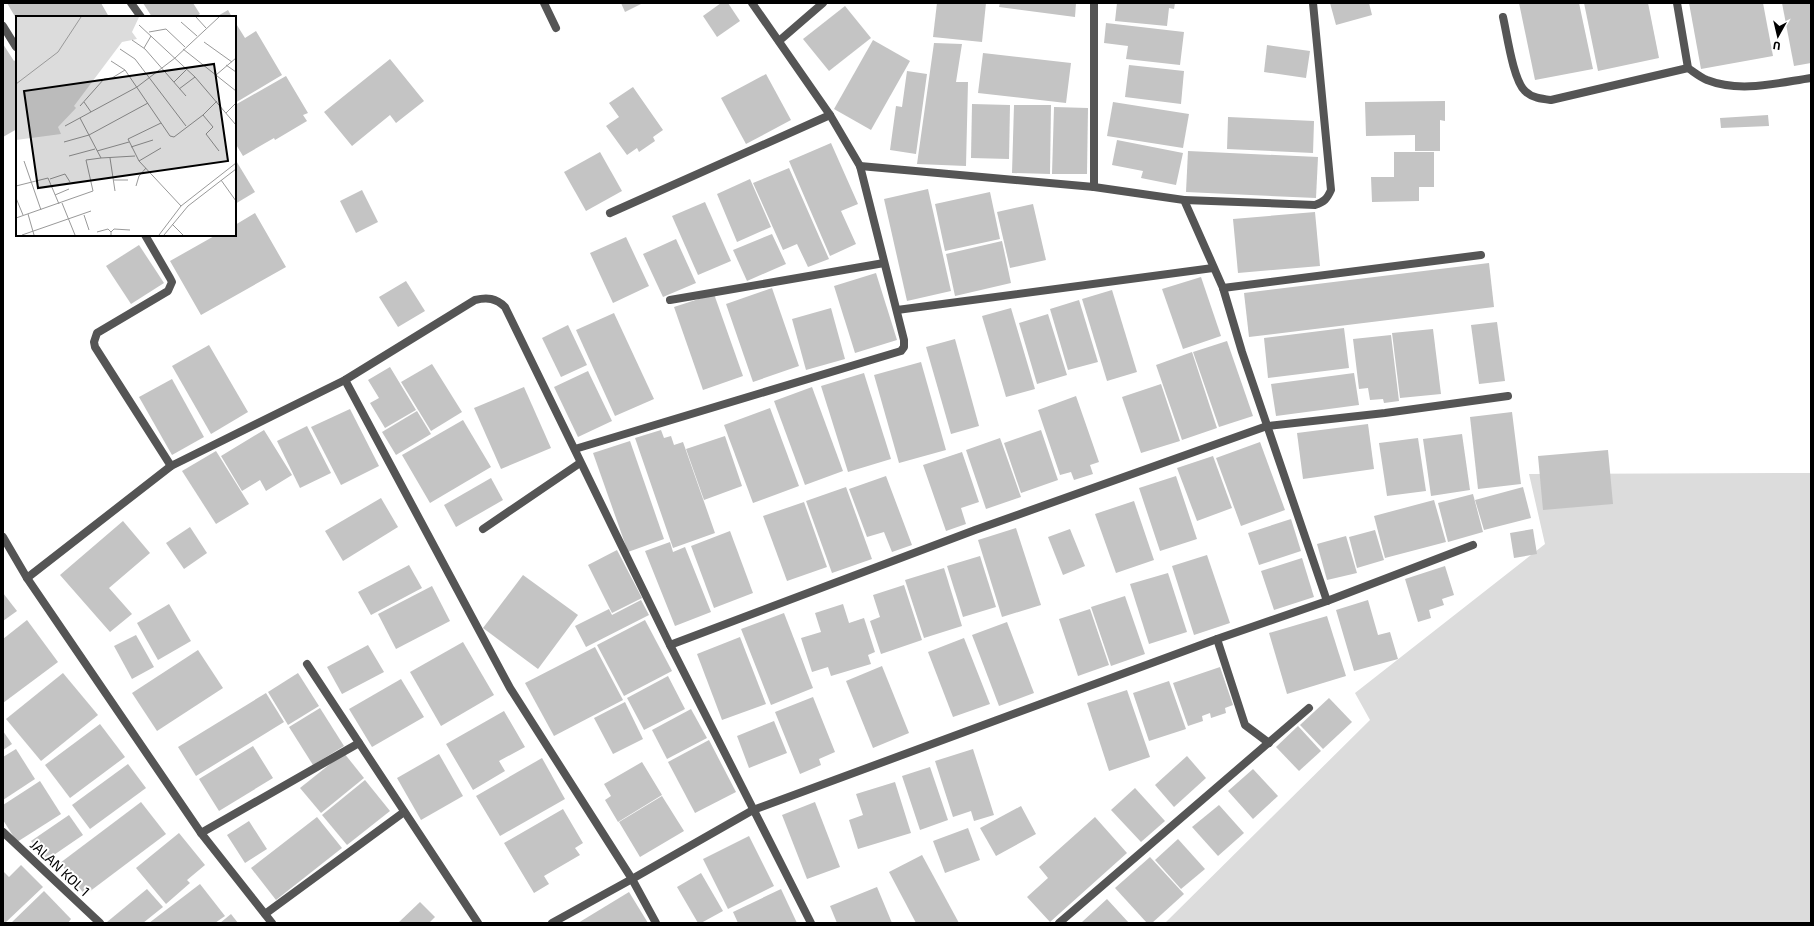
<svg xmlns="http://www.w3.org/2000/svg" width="1814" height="926" viewBox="0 0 1814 926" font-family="'Exo 2',sans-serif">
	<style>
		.green { fill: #dcdcdc }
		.building { fill: #c4c4c4 }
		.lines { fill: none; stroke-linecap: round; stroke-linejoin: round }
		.service { stroke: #555; stroke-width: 8 }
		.minor { stroke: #555; stroke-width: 8 }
		.labels { text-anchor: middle; stroke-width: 4; stroke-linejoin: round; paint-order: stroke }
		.street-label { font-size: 14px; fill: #000; stroke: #fff }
		.inset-road { fill: none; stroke: #999; stroke-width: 1 }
		.view { fill: #000; fill-opacity: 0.15; stroke: #000; stroke-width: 2 }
		.inset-edge { fill: none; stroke: #000; stroke-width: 2 }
	</style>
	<rect width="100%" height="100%" fill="#fff"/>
	<polygon class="green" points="1811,473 1811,923 1165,923 1370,720 1355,693 1545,544 1529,474"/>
	<g class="building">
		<polygon points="7,3 101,3 109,17 17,17 17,20"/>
		<polygon points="143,3 193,3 200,14 195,17 152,17"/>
		<polygon points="621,3 643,3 625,12"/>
		<polygon points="721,3 728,3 740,21 717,37 703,16"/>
		<polygon points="937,3 986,3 982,42 933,37"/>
		<polygon points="1000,3 1076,3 1075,17 999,7"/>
		<polygon points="1117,3 1175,3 1174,9 1169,8 1167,26 1115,21"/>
		<polygon points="1330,3 1369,3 1372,15 1336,25"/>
		<polygon points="1519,3 1579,3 1593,69 1535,80"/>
		<polygon points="1584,3 1648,3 1659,58 1598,71"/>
		<polygon points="1689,3 1763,3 1773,56 1701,69"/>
		<polygon points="1782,3 1811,3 1811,63 1794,66"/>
		<polygon points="845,6 871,38 829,71 803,39"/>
		<polygon points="228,10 232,17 216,17"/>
		<polygon points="235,22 245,38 256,31 282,75 235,103"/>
		<polygon points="1106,23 1184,32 1180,65 1126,59 1128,46 1104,43"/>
		<polygon points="873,40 910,61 871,130 834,109"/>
		<polygon points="934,43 962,44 956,82 968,82 966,166 917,164"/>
		<polygon points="3,44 14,61 17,59 17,129 3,137"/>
		<polygon points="1267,45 1310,51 1306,78 1264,72"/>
		<polygon points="983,53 1071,63 1066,103 978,93"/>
		<polygon points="390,59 424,101 396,123 390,115 352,146 324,112"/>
		<polygon points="1129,65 1184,71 1181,104 1125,97"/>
		<polygon points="907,71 927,74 916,154 890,150 896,106 902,107"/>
		<polygon points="766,74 791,120 746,144 721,98"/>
		<polygon points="286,76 308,113 303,115 307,121 275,140 274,138 243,156 235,143 235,105"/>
		<polygon points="633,87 663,130 653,137 655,141 639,152 637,148 627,155 606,126 619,117 609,103"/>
		<polygon points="1445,101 1445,121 1440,120 1440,151 1415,151 1415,135 1366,136 1365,102"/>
		<polygon points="1113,102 1189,114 1183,148 1107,136"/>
		<polygon points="972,104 1010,105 1009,159 971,158"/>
		<polygon points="1014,105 1051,105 1050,174 1012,173"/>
		<polygon points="1054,107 1088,108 1087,174 1052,174"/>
		<polygon points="1768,115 1769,126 1721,128 1720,118"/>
		<polygon points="1228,117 1314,121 1313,153 1227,149"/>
		<polygon points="1117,140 1183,153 1176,185 1141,178 1143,171 1112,165"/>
		<polygon points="831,143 858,204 841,211 856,244 830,256 789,161"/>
		<polygon points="1188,151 1318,157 1316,198 1186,192"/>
		<polygon points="600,152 622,191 586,211 564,172"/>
		<polygon points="1394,152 1434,152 1434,187 1419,187 1419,201 1372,202 1371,177 1394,177"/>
		<polygon points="235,159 255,192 235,204"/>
		<polygon points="789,168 829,259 808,267 797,244 783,250 753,183"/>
		<polygon points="750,179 771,227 737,242 717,194"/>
		<polygon points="928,189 951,291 907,301 884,199"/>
		<polygon points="362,190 378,222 356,233 340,201"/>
		<polygon points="990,192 1000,239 945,251 935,204"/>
		<polygon points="705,202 731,261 698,275 672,216"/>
		<polygon points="1033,204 1046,260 1010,268 997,212"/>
		<polygon points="1315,212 1320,266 1238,273 1233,219"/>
		<polygon points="255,213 286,267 201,315 170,261 216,235 235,235 235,225"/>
		<polygon points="772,234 786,264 747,281 733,250"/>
		<polygon points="626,237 649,286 613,303 590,253"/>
		<polygon points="676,239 696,283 663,297 643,254"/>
		<polygon points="1002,241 1011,283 955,296 946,254"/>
		<polygon points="139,245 164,283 131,304 106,266"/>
		<polygon points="1489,263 1494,307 1249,337 1244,293"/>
		<polygon points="876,273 897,340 855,353 834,286"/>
		<polygon points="1201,277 1221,336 1183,349 1162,289"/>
		<polygon points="406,281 425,311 398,327 379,297"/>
		<polygon points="772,288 799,366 753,382 726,304"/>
		<polygon points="1112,290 1137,372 1107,381 1082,299"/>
		<polygon points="714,294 743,376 703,390 674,307"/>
		<polygon points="1079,300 1098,362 1068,370 1050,309"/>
		<polygon points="831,308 845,359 806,370 792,319"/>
		<polygon points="1011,308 1035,389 1006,397 982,316"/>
		<polygon points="614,313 654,399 615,416 576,330"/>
		<polygon points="1048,314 1067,375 1037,384 1019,323"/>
		<polygon points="1497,322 1505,381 1479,384 1471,325"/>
		<polygon points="568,325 587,365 561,377 542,338"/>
		<polygon points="1344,328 1349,368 1268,378 1264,338"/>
		<polygon points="1433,329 1441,394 1400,398 1392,333"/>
		<polygon points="1391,335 1399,401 1384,403 1383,399 1370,400 1368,388 1359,389 1353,339"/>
		<polygon points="955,339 979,426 951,434 926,347"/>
		<polygon points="1227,341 1253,416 1219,427 1193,352"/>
		<polygon points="209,345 248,412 211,434 172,366"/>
		<polygon points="1192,352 1217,428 1182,440 1156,365"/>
		<polygon points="921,362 946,450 899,463 874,375"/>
		<polygon points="432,364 462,412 431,431 401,382"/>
		<polygon points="390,367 416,410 385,428 370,403 379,398 368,380"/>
		<polygon points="588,371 612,421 578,437 554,387"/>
		<polygon points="864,373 891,459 848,472 821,386"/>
		<polygon points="1354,373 1359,405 1276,416 1271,384"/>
		<polygon points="172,379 204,437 172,455 139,397"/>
		<polygon points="1161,384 1180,441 1141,453 1122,397"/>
		<polygon points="524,387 551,448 501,469 474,408"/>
		<polygon points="812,387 843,471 805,485 774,401"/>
		<polygon points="1076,396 1099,462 1090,465 1093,474 1074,480 1071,472 1060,475 1038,410"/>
		<polygon points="770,408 799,486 753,503 724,425"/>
		<polygon points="350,409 379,466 341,485 311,427"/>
		<polygon points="417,411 431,434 396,455 382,432"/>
		<polygon points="1512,412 1521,484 1478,489 1470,417"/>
		<polygon points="463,420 491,467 430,503 402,455"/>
		<polygon points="1368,424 1374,469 1303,479 1297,433"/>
		<polygon points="307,426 331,473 300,488 277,441"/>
		<polygon points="264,430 292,475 266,491 260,480 242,491 221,456"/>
		<polygon points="661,430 664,438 671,436 674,445 683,442 715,533 673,548 635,438"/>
		<polygon points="1041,430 1058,480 1021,493 1004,443"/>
		<polygon points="1462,434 1470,490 1431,496 1423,439"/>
		<polygon points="725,436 742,486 704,500 686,449"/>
		<polygon points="1000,438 1021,497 986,509 966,450"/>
		<polygon points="1418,438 1426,491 1387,496 1379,443"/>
		<polygon points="630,441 664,539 628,552 593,453"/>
		<polygon points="1260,442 1285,510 1241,526 1216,458"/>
		<polygon points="1608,450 1613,504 1543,510 1538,456"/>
		<polygon points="216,451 249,504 216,524 182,471"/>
		<polygon points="962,452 979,502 961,508 966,524 946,531 923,465"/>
		<polygon points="1213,456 1232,508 1197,521 1177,468"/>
		<polygon points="886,476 912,545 892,552 884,532 867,537 849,489"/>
		<polygon points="1176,476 1197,539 1160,551 1139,488"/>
		<polygon points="491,478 503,500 456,527 444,505"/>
		<polygon points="846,487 872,559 832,573 806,501"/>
		<polygon points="1523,487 1531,518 1484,530 1475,500"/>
		<polygon points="1473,494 1483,532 1448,542 1438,503"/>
		<polygon points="381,498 398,527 343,561 325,531"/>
		<polygon points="1434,500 1446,542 1385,558 1374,516"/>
		<polygon points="1134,501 1154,560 1116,573 1095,514"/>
		<polygon points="804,502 827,567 787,581 763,516"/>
		<polygon points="1291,519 1301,551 1259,565 1248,533"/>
		<polygon points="123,521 150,553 109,588 132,614 110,632 60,575"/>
		<polygon points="190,527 207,553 184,569 166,543"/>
		<polygon points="1016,528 1041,605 1002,617 978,540"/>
		<polygon points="1070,529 1085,566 1063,575 1048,537"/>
		<polygon points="1533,529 1537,554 1514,558 1510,533"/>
		<polygon points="1375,530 1384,560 1357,568 1349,537"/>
		<polygon points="730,531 753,593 714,608 691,546"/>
		<polygon points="1346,536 1357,573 1327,580 1317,544"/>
		<polygon points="670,542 673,552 685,547 711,612 675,626 645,551"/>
		<polygon points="617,550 642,598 612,613 588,565"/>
		<polygon points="1207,555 1230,623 1194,635 1172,566"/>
		<polygon points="980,556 996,607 963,617 947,566"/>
		<polygon points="1302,558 1314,597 1274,610 1261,571"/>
		<polygon points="409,565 422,588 371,615 358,592"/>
		<polygon points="1445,566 1454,595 1442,599 1444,605 1429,610 1431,618 1418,622 1405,579"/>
		<polygon points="944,568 962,626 924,638 905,580"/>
		<polygon points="1168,573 1187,632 1149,644 1130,584"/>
		<polygon points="523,575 578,615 538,669 483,628"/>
		<polygon points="904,585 922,640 881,654 870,621 880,617 873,595"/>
		<polygon points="432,586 450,621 396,649 378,614"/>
		<polygon points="3,593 17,611 3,621"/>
		<polygon points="1125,596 1145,654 1111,666 1091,607"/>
		<polygon points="641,600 649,615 586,647 575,626 609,609 612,615"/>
		<polygon points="1368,600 1378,635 1390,632 1398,659 1354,671 1336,610"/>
		<polygon points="169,604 191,641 158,660 137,623"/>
		<polygon points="843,604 849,623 864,618 875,652 868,655 871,664 831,676 828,667 812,672 801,638 821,632 815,613"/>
		<polygon points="1090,609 1109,665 1078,676 1059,619"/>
		<polygon points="784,613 813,688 771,705 741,629"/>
		<polygon points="1327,616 1346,676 1287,694 1269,633"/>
		<polygon points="27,620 58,662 3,703 3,639"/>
		<polygon points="645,620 672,671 624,696 597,645"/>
		<polygon points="1007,622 1034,693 999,706 972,635"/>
		<polygon points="136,635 154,667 132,679 114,646"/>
		<polygon points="740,637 766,704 722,720 697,654"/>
		<polygon points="964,638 990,704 953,717 928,652"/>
		<polygon points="463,642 494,695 441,726 410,672"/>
		<polygon points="368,645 384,672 342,694 327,667"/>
		<polygon points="595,647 623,700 554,736 525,683"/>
		<polygon points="198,650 223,688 157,731 132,693"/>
		<polygon points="882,666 909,733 873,748 846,681"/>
		<polygon points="1220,667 1233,705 1225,708 1226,713 1211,718 1210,713 1202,716 1203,721 1188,726 1173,683"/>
		<polygon points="63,673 98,715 41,761 6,719"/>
		<polygon points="298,673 319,706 288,725 268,692"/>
		<polygon points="668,676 685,709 644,730 627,698"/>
		<polygon points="401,679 424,717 372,747 349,709"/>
		<polygon points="1169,681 1186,729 1149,741 1133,693"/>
		<polygon points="1127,690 1150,757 1109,771 1087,703"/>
		<polygon points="266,693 284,722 196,776 178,747"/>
		<polygon points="813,697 835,752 819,759 821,765 800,774 775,712"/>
		<polygon points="1329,698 1352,722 1323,749 1300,725"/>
		<polygon points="625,702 643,739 613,754 594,718"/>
		<polygon points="320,708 344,746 313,765 289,727"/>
		<polygon points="691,709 707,738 667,759 652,730"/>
		<polygon points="504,711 525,747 499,761 505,771 473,790 446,744"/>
		<polygon points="774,721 787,753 749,768 737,736"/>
		<polygon points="100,724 125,757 70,798 45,765"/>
		<polygon points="1298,726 1321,751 1299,771 1276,747"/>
		<polygon points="3,731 12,744 3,750"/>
		<polygon points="709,740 736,792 695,813 668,762"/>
		<polygon points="253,746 273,778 219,811 199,779"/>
		<polygon points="16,749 35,779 3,800 3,757"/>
		<polygon points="973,749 994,815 974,821 971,811 953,817 935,761"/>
		<polygon points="344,753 364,778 321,813 300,788"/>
		<polygon points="439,754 463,796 421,820 397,778"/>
		<polygon points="1187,756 1206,778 1174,807 1155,785"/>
		<polygon points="542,758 565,799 500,836 476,796"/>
		<polygon points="642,762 662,795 618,822 605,800 611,796 604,784"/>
		<polygon points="128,764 146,788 90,829 72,805"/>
		<polygon points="930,767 948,820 920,830 902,776"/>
		<polygon points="1253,769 1278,796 1253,819 1228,791"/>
		<polygon points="365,780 390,811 347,845 322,815"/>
		<polygon points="40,781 61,814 17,842 3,820 3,805"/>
		<polygon points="895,782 911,833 858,849 849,820 863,815 856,794"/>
		<polygon points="1135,788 1165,821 1141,842 1111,810"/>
		<polygon points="662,796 684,831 640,857 619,822"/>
		<polygon points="141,802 166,834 85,895 60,863"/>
		<polygon points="815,802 840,867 807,879 782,815"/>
		<polygon points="1219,805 1244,833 1218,856 1192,827"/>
		<polygon points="1021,806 1036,834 996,856 980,828"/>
		<polygon points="563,809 583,843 575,848 580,855 544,876 549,884 534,893 504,843"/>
		<polygon points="69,815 83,835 45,861 31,841"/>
		<polygon points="317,817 342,848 276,900 251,868"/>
		<polygon points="1095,817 1127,853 1050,922 1027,897 1048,878 1039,867"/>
		<polygon points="249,821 267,849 245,863 227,835"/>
		<polygon points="968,828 980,860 945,873 933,841"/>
		<polygon points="179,833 205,865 187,880 190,883 166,904 136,868"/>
		<polygon points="749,836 774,886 728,909 703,859"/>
		<polygon points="1178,839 1205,869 1181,889 1155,860"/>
		<polygon points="922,855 959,923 916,923 889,872"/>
		<polygon points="1150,857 1184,894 1152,923 1147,923 1115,888"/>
		<polygon points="21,865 43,887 5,923 3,923 3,871 9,877"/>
		<polygon points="701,873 723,911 701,923 698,923 677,887"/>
		<polygon points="200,884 225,916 215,923 149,923"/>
		<polygon points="877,887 892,923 837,923 830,906"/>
		<polygon points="147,889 163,907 143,923 108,923 107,922"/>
		<polygon points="781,889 797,923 738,923 733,912"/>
		<polygon points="44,891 71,919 68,923 11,923"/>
		<polygon points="629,892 648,923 578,923"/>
		<polygon points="1107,899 1129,923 1080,923 1082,922"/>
		<polygon points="420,902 435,917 429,923 398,923"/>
		<polygon points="231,914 238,923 220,923"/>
	</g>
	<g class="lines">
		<g class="service">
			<polyline points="131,3 141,17"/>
			<polyline points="544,3 556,28"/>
			<polyline points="3,26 16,47"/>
			<polyline points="483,529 580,463"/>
		</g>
		<g class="minor">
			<path d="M1677,3l11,65c6,4 12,9 19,12 33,13 70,3 104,-2"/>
			<path d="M1503,17c4,17 10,63 22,74 7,7 17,8 26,9l137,-32"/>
			<polyline points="779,41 823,3"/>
			<polyline points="860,166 1094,187 1184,200 1223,288 1242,352 1327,601"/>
			<polyline points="1094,187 1094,3"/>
			<path d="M1184,200l131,5c9,-3 12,-6 16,-15l-18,-187"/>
			<polyline points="610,213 830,115"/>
			<path d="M145,235l25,43 2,4 -4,9 -71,42 -3,9 1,5 76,119 174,-86 130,-80c12,-3 21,-2 30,7l165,338 141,278"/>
			<polyline points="1223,288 1481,255"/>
			<polyline points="670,300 884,263"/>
			<polyline points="897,310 1213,268"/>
			<polyline points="345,380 510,688 632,879 656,923"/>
			<polyline points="575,449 901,351 904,347 904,340 860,166 830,115 752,3"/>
			<polyline points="3,537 27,578 201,833 272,923"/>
			<polyline points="27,578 171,466"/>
			<polyline points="1217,639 1245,725 1269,743"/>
			<polyline points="670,645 975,530 1267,426 1385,413 1508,396"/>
			<polyline points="307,664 478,923"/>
			<polyline points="3,832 100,923"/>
			<polyline points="201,833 359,743"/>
			<polyline points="265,914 404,812"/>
			<polyline points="552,923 632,879 753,810 1217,639 1327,601 1473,545"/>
			<polyline points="1059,923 1309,708"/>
		</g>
	</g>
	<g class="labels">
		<g class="street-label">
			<text transform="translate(60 868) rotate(43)" y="5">JALAN KOL 1</text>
		</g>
	</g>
	<g transform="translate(16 16)">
		<rect width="220" height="220" fill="#fff"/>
		<path d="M0,1h123l-7,15 5,7 -15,3 -48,64 2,2 -18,19 3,7 -45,6z" fill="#dcdcdc"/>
		<path class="inset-road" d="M180,1l10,11M165,6l16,14M123,9l56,52 41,48M133,16l17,-3 19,18M116,24l13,9 41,47M188,26l28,20M128,32l7,-12M104,33l15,10 51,67M167,33l53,42M95,45l14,9 45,66 4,1 29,-22 10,12 -7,7 13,17M210,49l10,7M200,59l20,-17M158,66l13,-13M0,68l42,-32 23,-35M163,73l16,-12M68,86l7,10M64,90l24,-27 8,-1 13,-8M210,97l10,-10M187,99l14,-14M64,102l21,40 34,-2M145,107l-33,16 11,22 42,45M49,110l72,-39 38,-29 44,-41M48,126l25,-7 59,-32M115,131l22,-7M81,135l32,-9M53,140l26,-7M94,142l5,33M8,145l17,49M123,145l22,-13M34,163l15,-5 5,8M98,164h14M205,164l15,21M0,170l32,-8 11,26M120,170l3,-10 7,-8M39,179l14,-6M0,182l7,17M46,187l13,32M12,198l6,21M68,199l5,15M0,202l77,-27 -7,-31 15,-2M156,208l11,11M81,216l11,-3 3,3M6,219l69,-24M95,219v-3l3,-3 16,1M143,219l22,-29 55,-43M148,219l24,-29 48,-37"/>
		<path class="view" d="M198,48l14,97 -190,27 -14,-97z"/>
		<rect width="220" height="220" class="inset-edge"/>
	</g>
	<rect width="1814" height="926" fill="none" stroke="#000000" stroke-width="8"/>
	<g transform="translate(1778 36) rotate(188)" stroke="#ffffff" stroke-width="3" paint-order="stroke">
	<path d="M0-3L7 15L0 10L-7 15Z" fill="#000000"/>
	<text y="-6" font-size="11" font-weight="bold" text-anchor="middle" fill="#000000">U</text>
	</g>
</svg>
